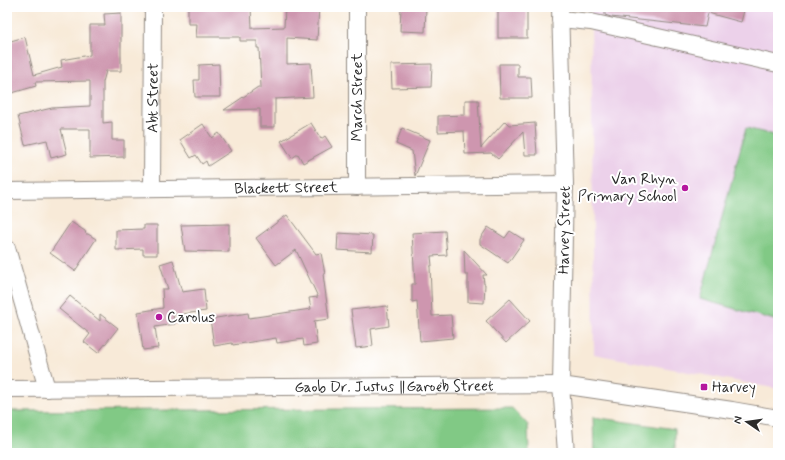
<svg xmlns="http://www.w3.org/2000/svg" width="785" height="460" viewBox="0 0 785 460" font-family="Mynerve,sans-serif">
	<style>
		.built { fill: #ecd1ea }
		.green { fill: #81c985; stroke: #567a58 }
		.building { fill: #ce96af }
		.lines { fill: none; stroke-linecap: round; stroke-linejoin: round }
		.minor-casing { stroke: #928a82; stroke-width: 18 }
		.minor { stroke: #fff; stroke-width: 16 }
		.poi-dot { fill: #b5179e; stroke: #fff; stroke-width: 1.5 }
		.labels { text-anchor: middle; stroke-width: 4; stroke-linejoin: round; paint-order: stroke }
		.street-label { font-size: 15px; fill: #2b2b2b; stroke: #fff }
		.poi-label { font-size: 15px; fill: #2b2b2b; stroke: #fff; text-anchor: start }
	</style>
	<rect width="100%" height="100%" fill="#fff"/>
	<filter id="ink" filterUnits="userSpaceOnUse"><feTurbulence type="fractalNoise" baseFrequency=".025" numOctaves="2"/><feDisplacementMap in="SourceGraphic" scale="8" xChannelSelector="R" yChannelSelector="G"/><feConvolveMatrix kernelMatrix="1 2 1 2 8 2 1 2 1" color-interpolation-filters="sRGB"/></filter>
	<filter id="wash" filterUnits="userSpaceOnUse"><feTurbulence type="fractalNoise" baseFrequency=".012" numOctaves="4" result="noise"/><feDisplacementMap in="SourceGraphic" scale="16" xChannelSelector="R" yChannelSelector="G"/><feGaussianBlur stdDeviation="0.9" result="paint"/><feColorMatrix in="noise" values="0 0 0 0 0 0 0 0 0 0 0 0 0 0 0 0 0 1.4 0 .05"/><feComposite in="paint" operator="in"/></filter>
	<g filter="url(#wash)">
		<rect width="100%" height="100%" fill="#f8ead8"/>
		<polygon class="built" points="591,7 778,7 778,389 594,354"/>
		<g class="green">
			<polygon points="746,128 778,136 778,321 700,299"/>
			<polygon points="512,408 528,425 529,453 7,453 7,411"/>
			<polygon points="593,417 675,429 675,453 594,453"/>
		</g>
		<g id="blocks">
			<g class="building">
				<polygon points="188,7 251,7 252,28 284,27 285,7 319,7 317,40 287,38 287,64 311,63 313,97 275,99 275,127 260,127 260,109 224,110 258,87 261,87 259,48 257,48 257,41 240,41 240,37 196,37 197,24 188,24"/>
				<polygon points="401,7 426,7 425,32 400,31"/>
				<rect x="498" y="7" width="29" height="31"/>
				<polygon points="605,7 656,7 682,10 682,7 745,7 741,22 708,13 705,27 611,17 605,15"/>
				<polygon points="121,13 121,71 106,71 103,82 103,123 112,122 112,140 124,140 124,157 90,158 90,129 61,129 67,154 51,158 47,140 25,145 18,116 52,108 90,106 90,81 35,82 36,86 12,93 9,81 7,81 7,42 25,37 34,75 62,67 61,60 90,55 90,25 105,25 104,14"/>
				<polygon points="219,64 220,97 195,97 194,80 199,80 199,65"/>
				<polygon points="432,64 431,87 392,88 391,65"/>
				<polygon points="499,64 518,64 518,77 531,77 532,98 500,98"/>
				<polygon points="465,100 478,100 481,148 505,121 509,125 535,123 537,155 525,155 523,132 498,159 491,153 465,154 464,131 438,132 438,116 465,115"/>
				<polygon points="311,123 321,139 325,136 332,147 303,163 298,154 292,158 281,141"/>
				<polygon points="203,124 212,138 219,133 231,151 208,166 206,161 202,164 196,155 191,158 180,140"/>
				<polygon points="402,128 430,140 415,176 412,151 396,144"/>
				<polygon points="287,215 316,254 321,253 325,274 323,274 329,319 314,321 317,344 304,346 303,339 277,343 276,338 233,345 232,343 214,346 210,319 248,313 249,318 311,309 309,298 318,297 296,250 276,265 256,238"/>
				<polygon points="71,222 85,231 86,234 88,234 96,239 75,271 50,253"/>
				<polygon points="229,224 229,252 185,251 181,225"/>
				<polygon points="144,225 157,225 157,255 143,255 143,249 116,250 116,230 144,229"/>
				<polygon points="488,227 505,238 510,231 524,240 508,263 480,244 480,239"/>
				<polygon points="445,231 447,255 431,256 432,266 430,266 432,316 451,315 453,338 420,341 417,301 412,302 412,284 415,284 412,233"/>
				<polygon points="338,233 373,235 372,252 337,250"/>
				<polygon points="464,250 487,275 483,275 484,284 485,284 484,303 468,302 468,275 465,275"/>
				<polygon points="173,260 182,292 204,289 206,311 182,314 182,322 178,323 176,314 173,315 175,324 155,327 158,348 143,350 138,312 163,308 162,289 168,289 160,264"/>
				<polygon points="70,296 100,321 100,314 118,328 98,353 84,342 90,334 59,309"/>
				<polygon points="510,299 530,321 506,343 486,321"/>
				<polygon points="387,306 389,326 371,329 373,346 356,348 351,310"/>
			</g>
		</g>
	</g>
	<g filter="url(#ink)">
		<use href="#blocks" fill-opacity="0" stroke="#928a82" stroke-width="1"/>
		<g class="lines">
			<g class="minor-casing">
				<g id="minor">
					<polyline points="357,7 357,187"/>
					<polyline points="560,7 565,184 561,385 566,453"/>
					<polyline points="560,19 591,22 778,64"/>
					<path id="s1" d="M152,189l1,-182"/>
					<path id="s2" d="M7,191l558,-7"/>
					<polyline points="7,248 47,389"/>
					<path id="s3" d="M7,389l554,-4 171,25 46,8"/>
				</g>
			</g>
			<use href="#minor" class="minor"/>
		</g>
	</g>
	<g class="poi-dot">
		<circle cx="685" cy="188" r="4"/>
		<circle cx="159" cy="317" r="4"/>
		<rect x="700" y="383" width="8" height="8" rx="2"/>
	</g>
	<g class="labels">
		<g class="street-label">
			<text transform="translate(357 97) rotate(-90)" y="5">March Street</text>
			<text dy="5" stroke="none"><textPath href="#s1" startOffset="91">Abt Street</textPath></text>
			<text dy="5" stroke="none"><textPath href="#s2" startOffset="279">Blackett Street</textPath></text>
			<text transform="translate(564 230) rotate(-89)" y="5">Harvey Street</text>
			<text dy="5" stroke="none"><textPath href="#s3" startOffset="387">Gaob Dr. Justus ǁGaroëb Street</textPath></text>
		</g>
		<g class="poi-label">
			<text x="677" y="184" text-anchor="end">Van Rhyn<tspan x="677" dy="17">Primary School</tspan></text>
			<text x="167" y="322">Carolus</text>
			<text x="712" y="392">Harvey</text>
		</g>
	</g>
	<rect width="785" height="460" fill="none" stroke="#fff" stroke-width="24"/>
	<g transform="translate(747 422) rotate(283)" stroke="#ffffff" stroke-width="3" paint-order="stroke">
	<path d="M0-3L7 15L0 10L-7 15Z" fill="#2b2b2b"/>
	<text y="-6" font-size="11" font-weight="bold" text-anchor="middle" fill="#2b2b2b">N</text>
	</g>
</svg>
